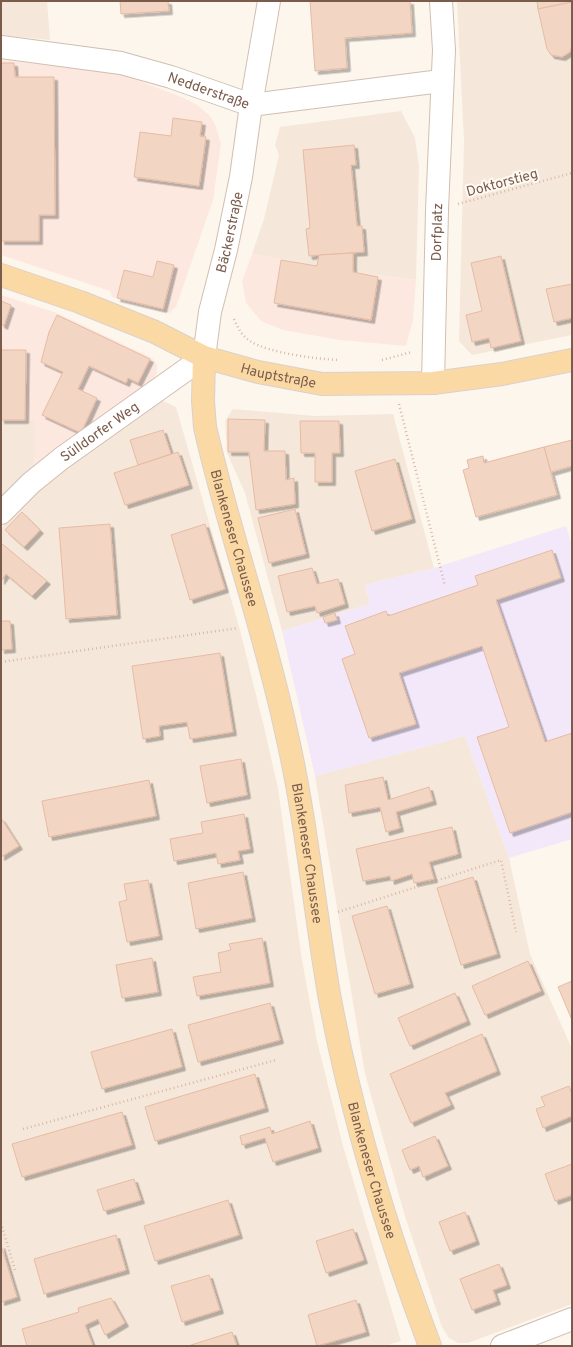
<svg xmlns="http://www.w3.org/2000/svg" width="573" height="1347" viewBox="0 0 573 1347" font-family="Overpass,sans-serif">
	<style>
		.residential { fill: #f5e8da }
		.commercial { fill: #fde8e0 }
		.education { fill: #f3e8fa }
		.building { fill: #f3d5c3; stroke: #e6bba3; filter: url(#shadow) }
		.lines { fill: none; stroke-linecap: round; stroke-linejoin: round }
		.minor-casing { stroke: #d1beb0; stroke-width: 24 }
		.major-casing { stroke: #dad1cd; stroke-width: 24 }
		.path { stroke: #d9b8a5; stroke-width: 2.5; stroke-dasharray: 1 3; stroke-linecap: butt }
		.minor { stroke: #fff; stroke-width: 22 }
		.major { stroke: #fbd9a5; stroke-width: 22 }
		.labels { text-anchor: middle; stroke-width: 4; stroke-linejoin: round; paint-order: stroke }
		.street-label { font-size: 14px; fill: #7a5c4d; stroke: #fffaf3 }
	</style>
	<defs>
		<filter id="shadow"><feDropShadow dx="3.5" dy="3.5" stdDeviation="0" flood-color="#0004"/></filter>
	</defs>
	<rect width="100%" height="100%" fill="#fdf6ec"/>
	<g class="residential">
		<polygon points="1,1 47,1 50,40 1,35"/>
		<polygon points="457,1 572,1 572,335 472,355 459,341 464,141"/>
		<polygon points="401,111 415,138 419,166 416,280 353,272 353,253 317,266 252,254 264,219 279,155 275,145 280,127"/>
		<polygon points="159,399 176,407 240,630 264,727 278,788 302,960 317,1041 343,1146 401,1341 385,1346 1,1346 1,529 37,488"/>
		<polygon points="233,409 315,416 393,414 434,568 365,585 370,604 282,631 245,493 227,453 225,421"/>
		<polygon points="1,421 34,421 34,466 1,498"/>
		<polygon points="465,736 509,858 530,954 572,1049 572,1304 468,1343 458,1343 449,1338 442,1327 404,1213 365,1074 315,776"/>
	</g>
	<g class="commercial">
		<polygon points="1,60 116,72 184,98 197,105 209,115 215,124 221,144 213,200 176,307 169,313 112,297 110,291 1,255"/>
		<polygon points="353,253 354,272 416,280 413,320 406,346 340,340 283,330 261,321 246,303 242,281 252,254 317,266 319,255"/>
		<polygon points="1,295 57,313 152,358 157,365 157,373 152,383 34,466 34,421 1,421"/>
	</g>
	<polygon class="education" points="566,526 572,545 572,839 509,858 465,736 315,776 282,631 370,604 365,585 434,568"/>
	<g class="building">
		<polygon points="120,1 168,1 169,11 121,14"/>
		<polygon points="310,1 410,1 412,33 345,38 347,68 315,71"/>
		<polygon points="537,1 572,1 572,2 538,9"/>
		<polygon points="572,2 572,45 570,52 562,57 551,55 547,49 538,9"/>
		<polygon points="1,63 14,63 15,77 54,77 55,215 39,215 39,241 1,241"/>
		<polygon points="173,118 202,122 200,136 206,137 199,186 134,177 140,132 171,136"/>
		<polygon points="354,145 356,165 351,165 357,226 362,226 364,252 309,256 306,229 310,228 303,150"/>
		<polygon points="353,253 353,272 378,277 371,320 274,303 281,260 317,266 319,255"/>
		<polygon points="501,256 521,341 491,348 489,338 472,342 466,315 482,311 471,263"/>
		<polygon points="157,261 174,265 163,309 117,298 124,270 153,277"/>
		<polygon points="572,284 572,318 554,322 546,289"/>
		<polygon points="1,301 11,305 4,326 1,324"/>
		<polygon points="57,315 150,359 138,383 128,378 126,383 89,366 78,389 97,398 81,433 42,415 63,372 41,362 49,332"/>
		<polygon points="1,350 26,350 25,420 1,420"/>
		<polygon points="228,419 265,420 264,451 285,451 286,480 294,478 295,504 256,510 249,452 228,452"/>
		<polygon points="300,421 339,421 340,453 332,453 332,482 315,482 315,453 301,453"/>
		<polygon points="163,430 171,454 138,465 130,440"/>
		<polygon points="572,440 572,466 551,472 544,447"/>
		<polygon points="544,447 557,495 476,517 463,470 469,468 467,460 483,456 484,463"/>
		<polygon points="178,452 189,485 125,505 114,473"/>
		<polygon points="395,459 412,519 372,531 355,471"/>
		<polygon points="295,509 306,554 269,563 258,518"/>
		<polygon points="22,512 40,530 24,547 5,530"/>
		<polygon points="110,524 117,615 66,619 59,528"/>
		<polygon points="205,524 225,589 190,600 171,535"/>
		<polygon points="1,543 47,581 32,596 6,574 1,581"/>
		<polygon points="552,550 561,578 496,600 545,742 572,733 572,812 510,833 477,737 509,727 482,646 399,673 416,724 369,738 342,659 355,654 345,626 386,611 388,616 478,585 475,576"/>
		<polygon points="312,568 317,584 338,579 345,604 317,613 315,606 287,612 278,576"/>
		<polygon points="335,613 337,620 325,623 323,617"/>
		<polygon points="1,621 10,621 12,649 1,650"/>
		<polygon points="220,653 233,732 190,739 187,722 159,726 160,736 143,739 132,666"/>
		<polygon points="241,759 247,795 207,803 200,766"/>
		<polygon points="383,777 388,800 429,787 433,801 396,812 400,828 386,832 380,807 349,813 345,785"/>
		<polygon points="149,780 156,816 49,837 42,801"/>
		<polygon points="244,814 250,849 238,851 240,860 218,864 216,853 174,861 170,839 203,833 201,822"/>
		<polygon points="1,818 19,846 1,857"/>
		<polygon points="452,827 458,854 429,862 434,879 414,883 412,874 391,881 390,876 363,881 356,849"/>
		<polygon points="243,872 252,918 196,929 188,883"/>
		<polygon points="473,877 497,954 461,965 437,888"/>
		<polygon points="148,880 159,936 127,942 119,902 127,900 124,884"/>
		<polygon points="387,906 410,984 375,994 352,916"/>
		<polygon points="262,938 270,983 197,996 193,977 221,972 218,953 231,950 229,944"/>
		<polygon points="152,958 158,992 122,998 116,965"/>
		<polygon points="528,961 541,991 485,1015 472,986"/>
		<polygon points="572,981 572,1020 558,987"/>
		<polygon points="455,993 467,1021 410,1046 398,1018"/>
		<polygon points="270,1003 280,1040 198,1062 188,1025"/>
		<polygon points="172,1029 182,1067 102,1089 91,1052"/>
		<polygon points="482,1034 497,1071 445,1093 451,1105 411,1123 390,1074"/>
		<polygon points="255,1074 265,1108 155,1141 145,1107"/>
		<polygon points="569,1086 572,1094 572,1116 543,1128 536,1109 545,1106 541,1097"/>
		<polygon points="122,1112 132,1145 22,1177 12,1144"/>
		<polygon points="310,1121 318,1148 273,1162 265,1138 242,1145 240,1136 270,1127 272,1134"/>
		<polygon points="435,1136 448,1166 423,1177 419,1166 410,1170 402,1150"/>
		<polygon points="572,1164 572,1195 555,1201 545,1174"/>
		<polygon points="134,1179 141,1200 104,1211 97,1190"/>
		<polygon points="228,1200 239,1235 155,1261 144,1226"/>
		<polygon points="465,1212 476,1241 450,1251 439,1222"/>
		<polygon points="353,1229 364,1260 326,1273 316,1241"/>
		<polygon points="116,1235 126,1270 44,1294 34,1259"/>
		<polygon points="1,1245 17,1297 1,1302"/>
		<polygon points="499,1264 507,1285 493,1290 497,1301 472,1310 460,1279"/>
		<polygon points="209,1275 220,1310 182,1322 171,1286"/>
		<polygon points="111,1298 125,1323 105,1335 98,1319 85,1325 93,1346 27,1346 22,1329 79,1312 78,1308"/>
		<polygon points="356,1300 366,1332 317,1346 308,1315"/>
		<polygon points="232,1332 237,1346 188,1346"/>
	</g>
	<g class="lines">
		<g class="minor-casing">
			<g id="minor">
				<path id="s1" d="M1,47l120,16 50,14 80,28 190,-24"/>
				<path id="s2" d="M433,383l4,-173 7,-160 -3,-49"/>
				<path id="s3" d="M1,513l30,-30 31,-25 142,-101 6,-45 16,-62 15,-73 10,-72 18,-104"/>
				<polyline points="502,1346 572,1319"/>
			</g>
		</g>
		<g class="major-casing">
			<g id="major">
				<path id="s4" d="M1,275l79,27 75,30 49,25 54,15 64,12 111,-1 69,-9 70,-14"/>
				<path id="s5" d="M204,357l-1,44 2,26c23,102 59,201 81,304 20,86 28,175 43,263 22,120 58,238 101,352"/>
			</g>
		</g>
		<g class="path">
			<polyline points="458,204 572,173"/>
			<path d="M234,319c4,9 8,17 16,22 19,12 66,18 89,19"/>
			<polyline points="382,360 412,352"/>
			<polyline points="399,404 445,586"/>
			<polyline points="1,662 238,628"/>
			<polyline points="338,912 501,860 516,932"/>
			<polyline points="23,1129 276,1060"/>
			<polyline points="1,1223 15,1270"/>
			<polyline points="1,1239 5,1238"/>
		</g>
		<use href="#minor" class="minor"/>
		<use href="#major" class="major"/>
	</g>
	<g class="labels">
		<g class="street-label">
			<text dy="5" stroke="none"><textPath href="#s1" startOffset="213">Nedderstraße</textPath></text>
			<text transform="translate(502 182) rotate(-15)" y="5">Doktorstieg</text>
			<text dy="5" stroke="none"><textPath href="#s3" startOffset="384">Bäckerstraße</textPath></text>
			<text dy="5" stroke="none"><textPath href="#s2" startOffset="151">Dorfplatz</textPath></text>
			<text dy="5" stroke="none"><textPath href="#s4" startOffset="296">Hauptstraße</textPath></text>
			<text dy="5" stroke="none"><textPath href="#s3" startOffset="128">Sülldorfer Weg</textPath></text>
			<text dy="5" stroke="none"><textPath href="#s5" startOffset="185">Blankeneser Chaussee</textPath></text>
			<text dy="5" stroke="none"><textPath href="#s5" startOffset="509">Blankeneser Chaussee</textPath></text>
			<text dy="5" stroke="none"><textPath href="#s5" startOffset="833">Blankeneser Chaussee</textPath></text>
		</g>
	</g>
	<rect width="573" height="1347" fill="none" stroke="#7a5c4d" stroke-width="4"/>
</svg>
